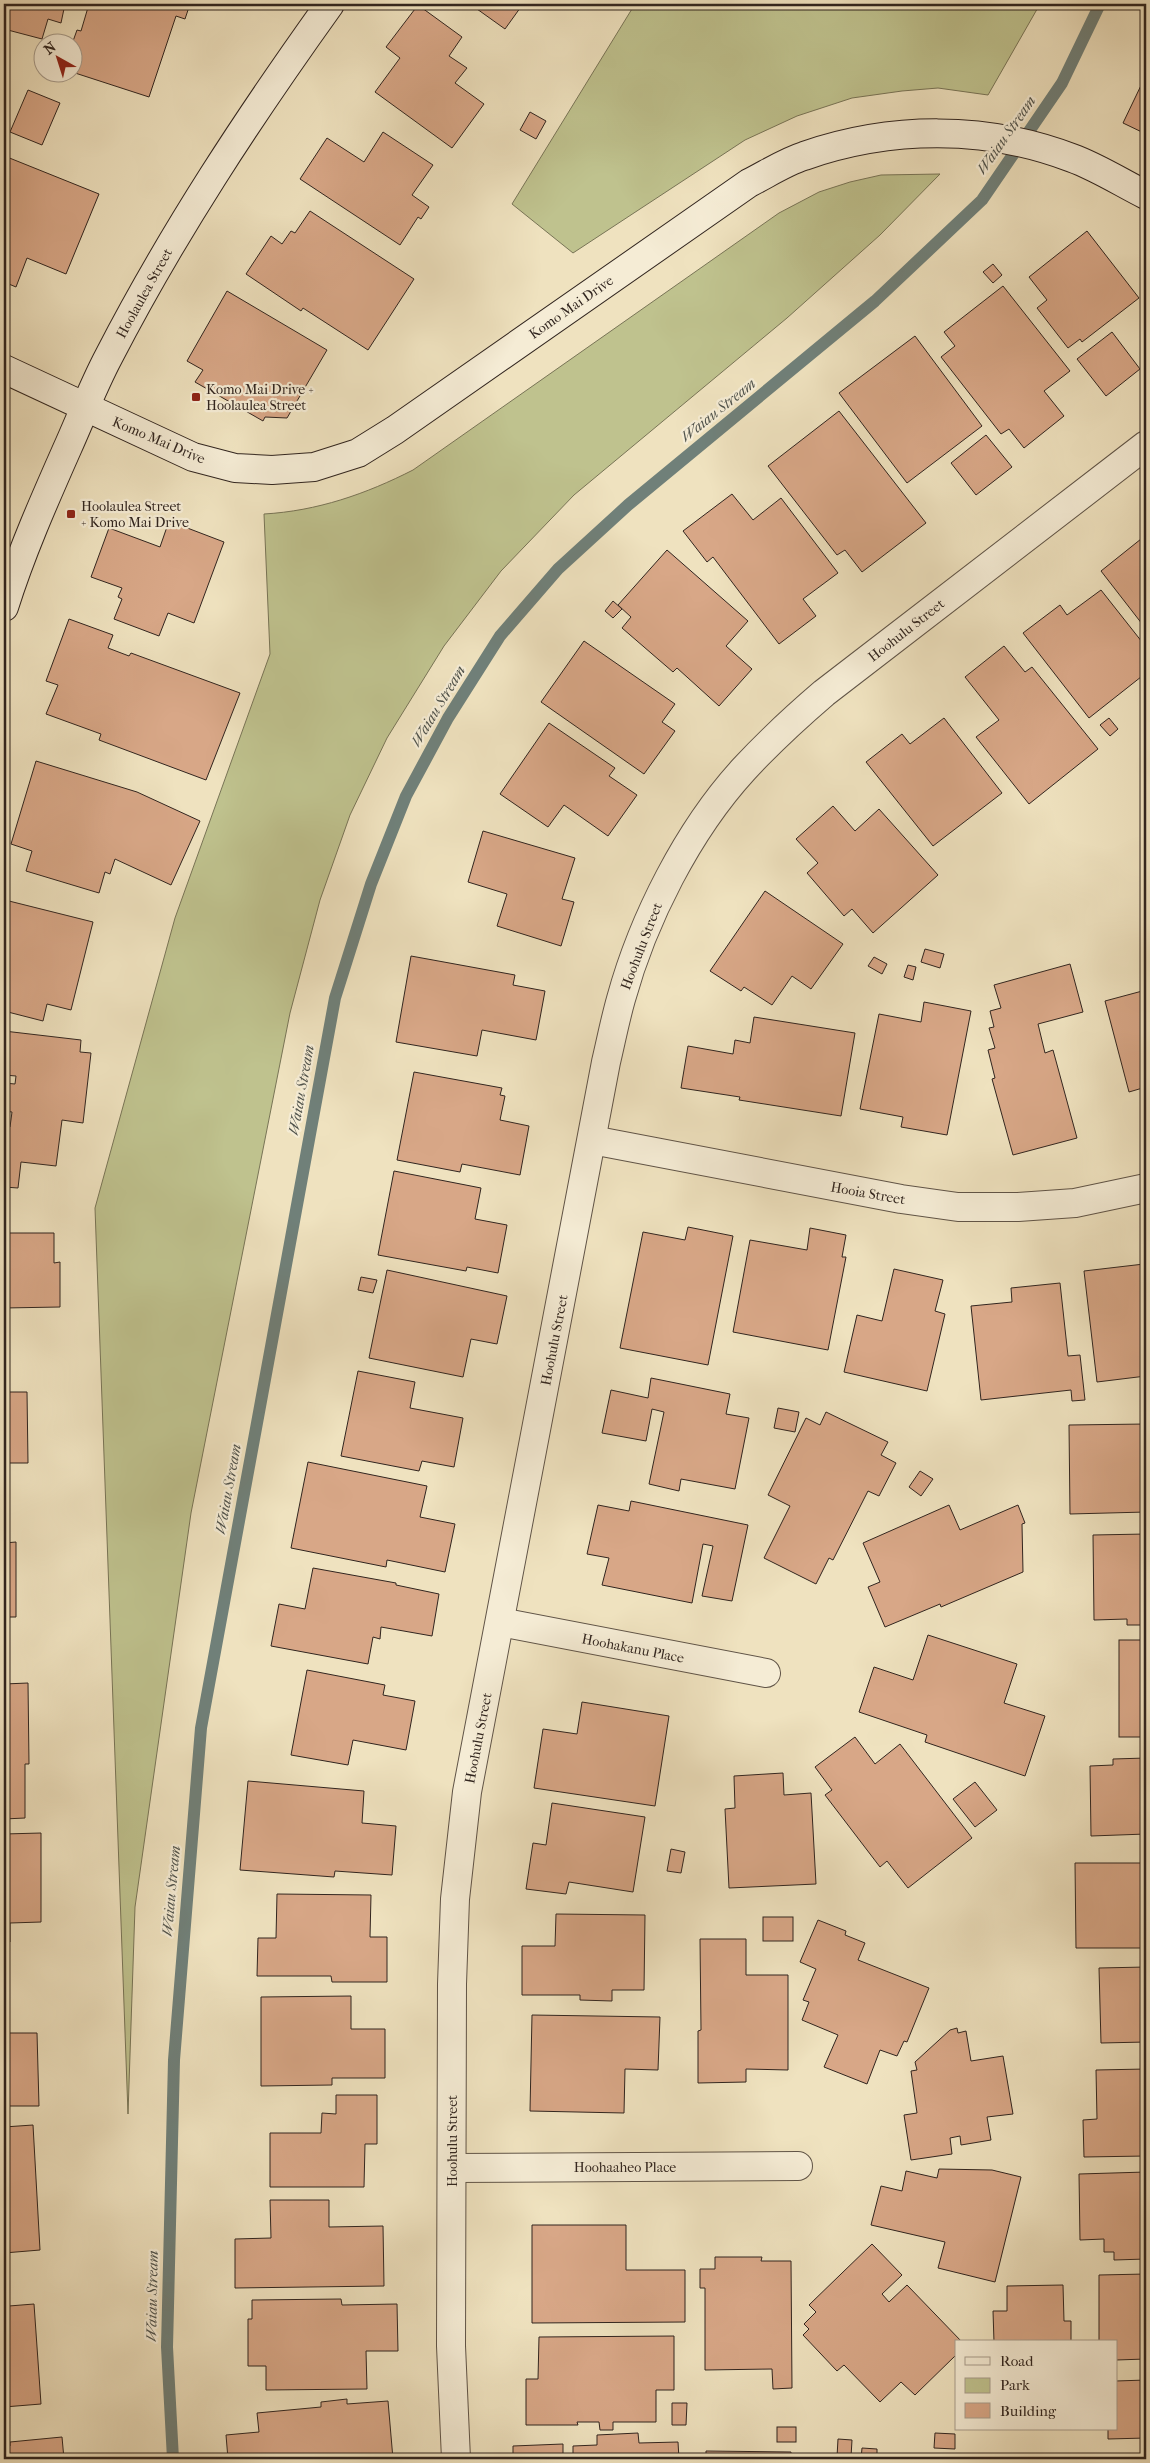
<svg xmlns="http://www.w3.org/2000/svg" width="1150" height="2463" viewBox="0 0 1150 2463" font-family="'IM FELL French Canon',serif">
	<style>
		.green { fill: #bfc28e; stroke: #787456 }
		.lines { fill: none; stroke-linecap: round; stroke-linejoin: round }
		.stream { stroke: #708079; stroke-width: 12 }
		.building { fill: #d8a787; stroke: #31251f }
		.street-casing { stroke: #605447; stroke-width: 30 }
		.secondary-casing { stroke: #31251f; stroke-width: 30 }
		.street { stroke: #f5ecd5; stroke-width: 28 }
		.secondary { stroke: #f5ecd5; stroke-width: 28 }
		.poi-dot { fill: #8f2418; stroke: #f5ecd5; stroke-width: 2 }
		.labels { text-anchor: middle; stroke-width: 4.5; stroke-linejoin: round; paint-order: stroke }
		.street-label { font-size: 14px; fill: #31251f; stroke: #f5ecd5 }
		.poi-label { font-size: 14px; fill: #31251f; stroke: #f5ecd5; text-anchor: start }
		.water-label { font-size: 15px; font-style: italic; fill: #50534c; stroke: #f5ecd5 }
	</style>
	<rect width="100%" height="100%" fill="#efe2bf"/>
	<filter id="stains"><feTurbulence type="fractalNoise" baseFrequency=".004" numOctaves="4"/><feColorMatrix values="0 0 0 0 .2 0 0 0 0 .09 0 0 0 0 .02 0 0 0 .5 -.17"/></filter>
	<radialGradient id="worn" r=".72"><stop offset=".6" stop-color="#630" stop-opacity="0"/><stop offset="1" stop-color="#630" stop-opacity=".3"/></radialGradient>
	<g class="green">
		<polygon points="635,4 1040,4 988,95 938,88 902,91 852,98 797,116 745,140 573,253 512,204"/>
		<path d="M940,174l-60,61 -93,83 -213,177 -73,76 -57,75 -57,92 -37,77 -30,85 -30,113 -99,500 -56,394 -7,207 -33,-906 80,-290 95,-264 -6,-140c53,-3 102,-20 149,-44l366,-257 40,-21 31,-10 31,-7z"/>
	</g>
	<g class="lines">
		<polyline class="stream" points="173,2459 167,2347 174,2060 201,1728 335,998 371,884 406,796 448,718 500,636 558,569 628,505 875,301 982,200 1062,83 1100,4"/>
	</g>
	<g class="building">
		<polygon points="4,4 65,4 61,23 48,19 42,39 4,29"/>
		<polygon points="89,4 190,4 185,19 176,16 149,97 72,72 72,44 77,30 81,31"/>
		<polygon points="470,4 523,4 505,29"/>
		<polygon points="418,5 462,37 449,56 467,68 455,83 484,104 452,148 375,92 400,58 386,47"/>
		<polygon points="1146,75 1146,134 1123,123"/>
		<polygon points="28,90 60,103 42,145 10,132"/>
		<polygon points="530,112 546,121 536,139 520,130"/>
		<polygon points="383,132 433,165 412,195 429,207 421,219 418,217 400,245 300,179 327,138 364,162"/>
		<polygon points="7,157 99,194 66,274 27,258 16,287 4,282 4,167"/>
		<polygon points="310,211 414,279 368,350 303,308 301,311 246,274 271,236 282,244 291,231 295,233"/>
		<polygon points="1087,231 1139,298 1082,342 1080,339 1068,348 1037,308 1047,300 1029,277"/>
		<polygon points="993,264 1002,275 993,283 983,272"/>
		<polygon points="1003,286 1070,371 1044,391 1064,416 1024,448 1009,429 1001,434 941,357 955,346 944,332"/>
		<polygon points="227,291 327,350 287,418 265,417 263,421 195,382 203,370 187,361"/>
		<polygon points="1112,332 1140,369 1106,396 1077,359"/>
		<polygon points="915,336 982,426 907,483 839,393"/>
		<polygon points="839,411 926,523 862,572 845,550 837,555 768,466"/>
		<polygon points="986,435 1012,467 976,495 951,463"/>
		<polygon points="732,494 753,520 781,498 838,573 803,599 816,616 779,644 713,557 707,562 683,531"/>
		<polygon points="169,521 224,542 194,623 168,613 159,636 114,619 122,599 118,597 122,588 91,577 109,528 160,547"/>
		<polygon points="1146,535 1146,629 1101,571"/>
		<polygon points="667,550 748,621 726,646 752,669 719,706 677,668 673,672 622,628 631,617 618,605"/>
		<polygon points="1101,590 1146,647 1146,673 1089,718 1023,633 1060,605 1067,615"/>
		<polygon points="613,601 622,609 613,618 605,611"/>
		<polygon points="69,619 113,635 108,648 129,656 131,653 240,693 206,780 99,740 101,734 46,714 58,685 46,681"/>
		<polygon points="584,641 675,704 662,722 675,731 644,774 541,702"/>
		<polygon points="1004,646 1025,672 1032,667 1098,749 1029,804 976,737 999,720 965,677"/>
		<polygon points="944,718 1002,793 933,846 866,762 902,734 910,744"/>
		<polygon points="1109,718 1118,729 1110,736 1100,725"/>
		<polygon points="549,723 615,768 609,776 637,795 608,836 564,805 548,827 500,794"/>
		<polygon points="36,761 137,792 200,821 171,885 115,859 110,874 105,872 99,893 26,871 32,851 11,844"/>
		<polygon points="833,806 855,831 879,809 938,875 873,933 852,909 844,916 807,873 818,863 796,839"/>
		<polygon points="483,831 575,858 562,899 574,902 561,946 497,926 507,894 468,882"/>
		<polygon points="765,891 843,944 811,989 792,976 772,1005 744,987 741,991 710,971"/>
		<polygon points="9,901 93,922 71,1010 47,1004 43,1021 4,1011 4,921"/>
		<polygon points="925,949 944,954 940,968 921,962"/>
		<polygon points="411,956 515,975 513,985 545,991 536,1040 482,1030 477,1056 396,1042"/>
		<polygon points="874,957 887,964 882,974 868,966"/>
		<polygon points="1070,964 1083,1012 1038,1024 1045,1053 1053,1050 1077,1138 1013,1155 992,1079 995,1078 988,1050 995,1048 989,1028 994,1027 990,1011 1001,1008 994,985"/>
		<polygon points="908,965 916,967 913,980 904,977"/>
		<polygon points="1146,990 1146,1087 1129,1092 1105,1001"/>
		<polygon points="924,1002 971,1011 947,1135 901,1127 903,1117 860,1109 879,1014 921,1022"/>
		<polygon points="754,1017 855,1033 841,1116 739,1100 740,1097 681,1088 688,1046 733,1054 735,1040 750,1043"/>
		<polygon points="4,1031 81,1040 80,1052 91,1053 83,1123 62,1120 56,1166 21,1162 18,1188 4,1187 4,1126 10,1127 12,1112 4,1111 4,1083 15,1084 16,1076 4,1075"/>
		<polygon points="414,1072 502,1088 500,1095 505,1096 500,1120 529,1126 520,1175 462,1164 460,1172 397,1160"/>
		<polygon points="394,1171 481,1188 475,1219 507,1225 498,1273 467,1267 466,1271 378,1255"/>
		<polygon points="688,1227 733,1236 708,1365 620,1348 643,1232 685,1240"/>
		<polygon points="810,1228 846,1235 842,1257 846,1257 828,1350 733,1332 750,1240 807,1250"/>
		<polygon points="4,1233 54,1233 54,1263 60,1262 60,1307 4,1308"/>
		<polygon points="1144,1264 1146,1284 1146,1376 1097,1382 1084,1271"/>
		<polygon points="894,1269 943,1280 935,1311 945,1314 927,1391 844,1372 857,1315 882,1321"/>
		<polygon points="387,1270 507,1296 497,1344 471,1339 463,1377 369,1358"/>
		<polygon points="361,1277 377,1280 373,1293 358,1290"/>
		<polygon points="1060,1283 1068,1356 1080,1355 1085,1400 1072,1401 1071,1390 981,1400 971,1306 1012,1302 1011,1288"/>
		<polygon points="358,1371 415,1382 410,1408 463,1418 454,1467 422,1461 419,1471 341,1456"/>
		<polygon points="651,1378 730,1394 726,1414 749,1418 735,1489 681,1479 679,1491 649,1484 664,1412 652,1409 646,1441 602,1433 611,1390 648,1398"/>
		<polygon points="4,1392 27,1392 28,1463 9,1463 9,1487 4,1487"/>
		<polygon points="778,1408 799,1412 795,1432 774,1428"/>
		<polygon points="826,1412 888,1442 881,1455 896,1463 879,1496 868,1491 833,1560 829,1558 816,1584 764,1558 790,1506 768,1495 806,1418 820,1425"/>
		<polygon points="1146,1424 1146,1512 1070,1514 1069,1425"/>
		<polygon points="308,1462 427,1486 420,1517 455,1524 445,1572 387,1560 386,1567 291,1548"/>
		<polygon points="920,1471 933,1479 921,1496 909,1487"/>
		<polygon points="631,1501 748,1525 732,1601 702,1596 713,1546 703,1544 692,1603 602,1585 609,1558 587,1554 598,1505 629,1511"/>
		<polygon points="949,1505 960,1530 1018,1505 1025,1523 1022,1524 1023,1572 941,1607 940,1604 885,1627 868,1587 880,1582 863,1543"/>
		<polygon points="1146,1534 1146,1625 1127,1625 1127,1619 1094,1620 1093,1535"/>
		<polygon points="16,1542 16,1617 4,1617 4,1543"/>
		<polygon points="313,1568 396,1583 396,1585 439,1594 432,1636 381,1627 380,1639 373,1637 368,1664 271,1646 279,1604 305,1609"/>
		<polygon points="928,1635 1017,1664 1004,1703 1045,1716 1025,1776 925,1742 927,1735 859,1712 874,1667 913,1680"/>
		<rect x="1119" y="1640" width="27" height="97"/>
		<polygon points="307,1670 385,1685 383,1695 415,1701 406,1750 353,1740 348,1765 291,1755"/>
		<polygon points="28,1683 29,1764 25,1764 25,1818 4,1819 4,1684"/>
		<polygon points="582,1702 669,1716 655,1806 534,1788 543,1729 577,1734"/>
		<polygon points="855,1737 875,1764 900,1744 972,1838 908,1888 887,1861 880,1867 825,1795 832,1790 815,1767"/>
		<polygon points="1146,1758 1146,1834 1091,1836 1090,1766 1113,1765 1113,1759"/>
		<polygon points="783,1773 784,1795 811,1793 816,1884 729,1888 725,1809 735,1808 734,1776"/>
		<polygon points="248,1781 364,1791 362,1823 396,1826 392,1875 335,1871 334,1877 240,1870"/>
		<polygon points="975,1782 997,1810 975,1827 953,1799"/>
		<polygon points="552,1803 645,1817 633,1892 569,1882 566,1894 526,1889 533,1843 546,1845"/>
		<polygon points="41,1833 41,1922 10,1923 10,1942 4,1942 4,1834"/>
		<polygon points="671,1849 685,1852 681,1873 667,1871"/>
		<polygon points="1075,1863 1146,1863 1146,1948 1076,1948"/>
		<polygon points="277,1894 371,1895 370,1937 387,1937 387,1982 332,1982 331,1976 257,1976 258,1938 276,1938"/>
		<polygon points="556,1914 645,1915 644,1990 612,1990 612,2001 580,2000 580,1995 522,1995 522,1946 555,1946"/>
		<rect x="763" y="1917" width="30" height="24"/>
		<polygon points="818,1920 846,1931 845,1935 865,1943 858,1960 929,1988 907,2042 904,2041 897,2056 880,2050 867,2084 824,2067 838,2035 802,2020 809,2002 803,2000 816,1969 800,1962"/>
		<polygon points="700,1939 746,1939 746,1975 788,1975 788,2070 746,2069 746,2082 698,2083 698,2031 701,2030"/>
		<polygon points="1146,1967 1146,2042 1101,2043 1099,1968"/>
		<polygon points="351,1996 351,2029 385,2029 385,2078 332,2078 332,2085 261,2086 261,1997"/>
		<polygon points="532,2015 660,2017 658,2070 625,2069 624,2113 530,2111"/>
		<polygon points="957,2028 958,2033 966,2031 971,2061 1003,2056 1013,2114 987,2117 991,2140 961,2145 960,2136 950,2138 952,2154 911,2160 904,2115 917,2113 911,2071 917,2070 915,2062 950,2030"/>
		<polygon points="4,2033 37,2033 39,2106 4,2106"/>
		<polygon points="1146,2069 1146,2156 1084,2157 1083,2120 1097,2119 1096,2070"/>
		<polygon points="336,2095 377,2095 377,2144 365,2144 364,2187 270,2187 270,2133 321,2133 322,2113 336,2114"/>
		<polygon points="33,2125 40,2250 4,2253 4,2127"/>
		<polygon points="939,2169 992,2170 1021,2177 995,2282 938,2268 945,2242 871,2225 881,2186 902,2191 906,2171 937,2178"/>
		<polygon points="1146,2172 1146,2259 1114,2260 1114,2252 1104,2252 1104,2239 1080,2240 1079,2174"/>
		<polygon points="270,2200 329,2200 329,2227 383,2226 384,2286 235,2288 235,2239 271,2238"/>
		<polygon points="532,2225 626,2225 626,2270 685,2270 685,2322 532,2323"/>
		<polygon points="872,2244 902,2275 882,2294 889,2302 907,2285 962,2342 956,2342 956,2355 915,2395 901,2382 880,2402 844,2365 837,2371 803,2335 809,2329 804,2324 816,2312 809,2305"/>
		<polygon points="715,2257 762,2257 761,2261 791,2261 792,2388 773,2389 772,2369 705,2370 705,2288 700,2288 700,2269 715,2269"/>
		<polygon points="4,2271 6,2271 9,2306 34,2304 41,2404 4,2407"/>
		<polygon points="1146,2274 1146,2359 1116,2360 1116,2342 1099,2342 1099,2275"/>
		<polygon points="1063,2285 1064,2321 1071,2321 1071,2342 994,2342 993,2311 1007,2311 1007,2286"/>
		<polygon points="341,2299 342,2305 397,2304 398,2351 366,2351 367,2389 266,2390 266,2366 248,2366 248,2319 252,2319 252,2300"/>
		<polygon points="674,2336 674,2390 656,2390 656,2422 613,2422 613,2430 600,2430 599,2422 577,2422 578,2425 526,2425 526,2379 538,2379 539,2337"/>
		<polygon points="1146,2380 1146,2438 1108,2439 1108,2429 1116,2429 1116,2381"/>
		<polygon points="347,2399 347,2404 388,2401 393,2459 228,2459 226,2435 259,2432 257,2413 321,2407 321,2402"/>
		<polygon points="672,2403 687,2403 686,2425 672,2425"/>
		<rect x="777" y="2427" width="19" height="15"/>
		<polygon points="638,2433 639,2443 678,2442 679,2459 573,2459 573,2446 597,2445 597,2435"/>
		<polygon points="935,2433 955,2434 955,2449 934,2448"/>
		<polygon points="62,2437 64,2459 4,2459 4,2447 10,2446 10,2442"/>
		<polygon points="838,2439 852,2440 851,2457 837,2457"/>
		<polygon points="563,2444 563,2459 513,2459 513,2446"/>
		<polygon points="862,2448 877,2449 877,2459 861,2459"/>
		<polygon points="706,2451 791,2452 791,2459 706,2459"/>
		<polygon points="930,2455 958,2459 929,2459"/>
	</g>
	<g class="lines">
		<g class="street-casing">
			<g id="street">
				<polyline points="592,1140 901,1199 958,1207 1018,1207 1075,1203 1146,1188"/>
				<polyline points="500,1622 766,1673"/>
				<polyline points="452,2168 798,2166"/>
				<path d="M456,2459l-5,-113 1,-362 3,-85 12,-107 139,-730c5,-21 9,-42 15,-63 22,-80 67,-169 123,-230 25,-27 52,-52 80,-76l322,-248"/>
			</g>
		</g>
		<g class="secondary-casing">
			<g id="secondary">
				<path d="M4,369l189,88 42,11 37,2 42,-3 44,-14 37,-23 354,-247c18,-9 36,-21 55,-27 86,-30 182,-31 268,2 25,9 50,25 74,37"/>
				<path d="M4,607c17,-54 40,-106 63,-158 14,-31 26,-63 42,-93 64,-124 140,-239 221,-352"/>
			</g>
		</g>
		<use href="#street" class="street"/>
		<use href="#secondary" class="secondary"/>
	</g>
	<g class="poi-dot">
		<rect x="191" y="392" width="10" height="10" rx="2.5"/>
		<rect x="66" y="509" width="10" height="10" rx="2.5"/>
	</g>
	<g class="labels">
		<g class="street-label">
			<text transform="translate(144 293) rotate(-61)" y="5">Hoolaulea Street</text>
			<text transform="translate(571 307) rotate(-35)" y="5">Komo Mai Drive</text>
			<text transform="translate(159 440) rotate(23)" y="5">Komo Mai Drive</text>
			<text transform="translate(906 630) rotate(-38)" y="5">Hoohulu Street</text>
			<text transform="translate(641 946) rotate(-69)" y="5">Hoohulu Street</text>
			<text transform="translate(868 1193) rotate(10)" y="5">Hooia Street</text>
			<text transform="translate(554 1340) rotate(-79)" y="5">Hoohulu Street</text>
			<text transform="translate(633 1648) rotate(11)" y="5">Hoohakanu Place</text>
			<text transform="translate(478 1738) rotate(-79)" y="5">Hoohulu Street</text>
			<text transform="translate(452 2141) rotate(-90)" y="5">Hoohulu Street</text>
			<text x="625" y="2172">Hoohaaheo Place</text>
		</g>
		<g class="poi-label">
			<text x="206" y="394">Komo Mai Drive +<tspan x="206" dy="16">Hoolaulea Street</tspan></text>
			<text x="81" y="511">Hoolaulea Street<tspan x="81" dy="16">+ Komo Mai Drive</tspan></text>
		</g>
		<g class="water-label">
			<text transform="translate(1006 135) rotate(-55)" y="5">Waiau Stream</text>
			<text transform="translate(718 410) rotate(-39)" y="5">Waiau Stream</text>
			<text transform="translate(438 706) rotate(-59)" y="5">Waiau Stream</text>
			<text transform="translate(301 1090) rotate(-80)" y="5">Waiau Stream</text>
			<text transform="translate(228 1489) rotate(-80)" y="5">Waiau Stream</text>
			<text transform="translate(171 1891) rotate(-85)" y="5">Waiau Stream</text>
			<text transform="translate(152 2296) rotate(-89)" y="5">Waiau Stream</text>
		</g>
	</g>
	<rect width="1150" height="2463" fill="none" stroke="#efe2bf" stroke-width="20"/>
	<rect x="5" y="5" width="1140" height="2453" fill="none" stroke="#31251f" stroke-width="2.5"/>
	<rect x="10" y="10" width="1130" height="2443" fill="none" stroke="#31251f"/>
	<rect x="955" y="2340" width="162" height="90" fill="#f5ecd5" stroke="#a79c8c"/>
	<rect x="965" y="2357" width="25" height="8" fill="#f5ecd5" stroke="#a79c8c"/>
	<text x="1000" y="2366" font-size="15" fill="#31251f">Road</text>
	<rect x="965" y="2378" width="25" height="15" fill="#bfc28e" stroke="#a79c8c"/>
	<text x="1000" y="2390" font-size="15" fill="#31251f">Park</text>
	<rect x="965" y="2403" width="25" height="15" fill="#d8a787" stroke="#a79c8c"/>
	<text x="1000" y="2416" font-size="15" fill="#31251f">Building</text>
	<g transform="translate(58 58) rotate(321)"><circle r="24" fill="#f5ecd5" stroke="#a79c8c"/>
	<path d="M0-4L9 19L0 12L-9 19Z" fill="#8f2418"/>
	<text y="-8" font-size="14" font-weight="bold" text-anchor="middle" fill="#31251f">N</text>
	</g>
	<rect width="100%" height="100%" filter="url(#stains)"/>
	<rect width="100%" height="100%" fill="url(#worn)"/>
</svg>
